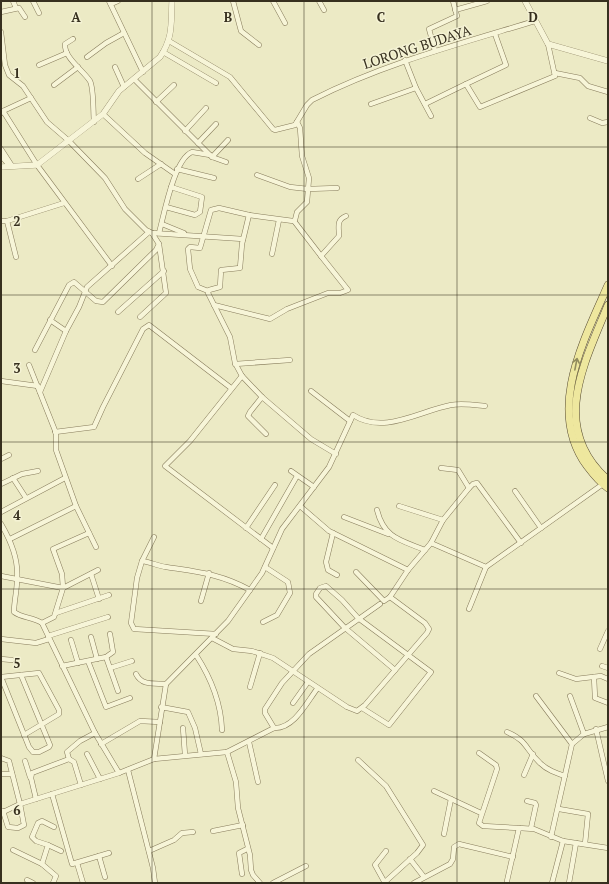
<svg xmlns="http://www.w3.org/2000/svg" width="609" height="884" viewBox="0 0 609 884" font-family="'PT Serif',serif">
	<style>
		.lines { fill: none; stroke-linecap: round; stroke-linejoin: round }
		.minor-casing { stroke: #877c5c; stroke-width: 5.5 }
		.tertiary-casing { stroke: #877c5c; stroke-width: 6 }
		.primary-casing { stroke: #554930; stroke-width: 8 }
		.minor { stroke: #f7f5d8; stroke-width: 4.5 }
		.tertiary { stroke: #f7f5d8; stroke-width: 5.5 }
		.primary { stroke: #eee79e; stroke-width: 7 }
		.oneway { stroke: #928c5e }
		.grid { fill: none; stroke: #37301f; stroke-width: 1; stroke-opacity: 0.55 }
		.labels { text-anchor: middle; stroke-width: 3; stroke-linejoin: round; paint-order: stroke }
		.street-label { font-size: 14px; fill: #37301f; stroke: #f4f2d4 }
		.grid-label { font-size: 13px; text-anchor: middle; font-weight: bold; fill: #37301f; stroke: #f4f2d4; stroke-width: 3; stroke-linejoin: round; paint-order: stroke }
	</style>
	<rect width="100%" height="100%" fill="#eceac5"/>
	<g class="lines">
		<g class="minor-casing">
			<g id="minor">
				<polyline points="13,1 16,8"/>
				<polyline points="33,1 39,13"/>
				<polyline points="109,1 143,72"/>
				<polyline points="233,1 241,31 259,45"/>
				<polyline points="273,1 285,23"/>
				<polyline points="319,1 324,10"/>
				<polyline points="111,4 118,1"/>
				<polyline points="455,10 487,1"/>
				<polyline points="1,12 19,8 25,17"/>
				<polyline points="1,32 5,65 9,75 23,86 47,122 69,141 105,178 125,209 146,230 152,233 243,239"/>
				<polyline points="495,34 506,65 466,84 480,107 555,76 548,44"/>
				<path d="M73,39l-8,5c-1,14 18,26 25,37 4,8 3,31 4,41"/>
				<path d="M169,41l61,36 43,52 2,1 20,-5 12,-20 5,-5c71,-36 147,-56 223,-79"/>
				<polyline points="435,51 429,29 457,16 453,1"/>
				<polyline points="163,52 216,83"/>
				<polyline points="87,57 106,43 124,33"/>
				<polyline points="405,60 416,88 431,116"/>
				<polyline points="39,65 67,53"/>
				<polyline points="115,67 124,87"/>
				<polyline points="555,73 580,78 588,86 608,92"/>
				<polyline points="134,79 212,157 226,162"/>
				<polyline points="54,85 78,67"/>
				<polyline points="156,102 174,85"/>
				<polyline points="371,104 416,88"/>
				<polyline points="425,104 466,84"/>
				<polyline points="3,111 31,98"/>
				<polyline points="1,113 3,111 37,165 112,266"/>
				<polyline points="103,114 145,153 175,174"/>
				<polyline points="590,118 602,123 608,122"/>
				<polyline points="185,131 206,108"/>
				<polyline points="198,143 216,124"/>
				<polyline points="1,149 12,166"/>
				<polyline points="1,156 9,165"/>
				<polyline points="212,157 228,140"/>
				<polyline points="177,169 214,178"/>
				<polyline points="257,175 290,187 308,189 337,188"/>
				<polyline points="138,179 161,164"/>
				<polyline points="166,207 195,215 200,212 202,197 171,187"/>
				<polyline points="249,215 242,244 240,268 221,270 220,287 209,290 208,293 230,337 235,363 242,376 262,397 311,439 336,454"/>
				<polyline points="1,221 7,221 16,257"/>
				<polyline points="7,221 64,203"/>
				<path d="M294,221l27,35 18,-20c0,-9 -3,-16 7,-20"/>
				<polyline points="162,224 184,233"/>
				<path d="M159,233c5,-18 15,-74 33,-81l18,3"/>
				<polyline points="272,254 279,220"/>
				<polyline points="208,291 198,287 190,269 188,249 190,247 200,248 211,210 219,208 249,215 293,221 295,220 297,212 307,202 309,178 302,156 300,128 297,122"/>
				<polyline points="214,305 270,319 287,309 328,293 340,293 348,290 321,256"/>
				<polyline points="118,312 164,271"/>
				<polyline points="140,317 166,293 159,244"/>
				<polyline points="50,320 66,331"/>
				<polyline points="35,350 69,285 74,282 96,301 103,302 156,250 159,244 152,233"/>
				<polyline points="235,364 290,360"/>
				<polyline points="242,376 190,441 165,466 273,548"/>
				<polyline points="1,381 38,386"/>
				<polyline points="311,391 350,421"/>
				<polyline points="40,392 66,331 79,307 87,287 149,232"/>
				<polyline points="262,397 250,412 248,416 266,434"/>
				<polyline points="55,432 94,427 103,407 143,329 149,325 231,388"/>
				<polyline points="1,459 9,455"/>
				<polyline points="441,468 458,470 469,488"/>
				<polyline points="291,471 314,487"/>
				<polyline points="13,478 26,498"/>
				<polyline points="1,484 22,474 38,471"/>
				<polyline points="515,491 541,528"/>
				<polyline points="76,506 96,547"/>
				<polyline points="300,506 329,531 408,570"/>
				<polyline points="399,506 443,520"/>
				<path d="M377,510c7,28 23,30 48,40"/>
				<polyline points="1,512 65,478"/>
				<polyline points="344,517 388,534"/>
				<path d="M1,524c10,17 18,36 16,56 0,11 -3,21 -3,32 8,6 19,5 28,11l53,110 24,40"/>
				<polyline points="246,528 275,485"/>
				<polyline points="333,533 326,562 328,570 337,575"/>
				<polyline points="10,539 76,506 56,450 56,433 29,365"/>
				<polyline points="261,539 297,476"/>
				<polyline points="431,543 443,520 469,488 473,484 477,483 521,543"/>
				<polyline points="142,561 154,537"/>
				<polyline points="356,572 384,601 390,597 408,570 431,543 486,567 603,484"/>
				<polyline points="91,574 99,599"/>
				<polyline points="1,576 63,588 62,574 53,549 89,533"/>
				<polyline points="201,601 209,573"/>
				<polyline points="469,609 486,567"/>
				<polyline points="56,613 109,595"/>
				<polyline points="263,622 277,615 290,593 288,582 265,567"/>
				<polyline points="42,623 54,617 63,588 98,570"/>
				<path d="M216,634l-82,-5 -3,-6 6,-45 5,-17c8,1 16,5 24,6 32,5 55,7 84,23"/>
				<polyline points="48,636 108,617"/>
				<polyline points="91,637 97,659"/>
				<polyline points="212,638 233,649 252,651 273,658 347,707 357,711 365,705 427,633 429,629 425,623 390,597"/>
				<polyline points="1,639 36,643 49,639"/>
				<polyline points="71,640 78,663"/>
				<polyline points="600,649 608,631"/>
				<path d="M196,655c15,23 25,48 26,75"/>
				<polyline points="106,657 118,691"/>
				<polyline points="1,659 12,660"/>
				<polyline points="88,661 106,707 130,698"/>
				<polyline points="62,666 106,657 113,652 110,634"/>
				<polyline points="602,666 608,668"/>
				<polyline points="110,668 132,661"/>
				<polyline points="559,673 576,679 601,676 608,679"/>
				<path d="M136,674c6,12 18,9 30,10"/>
				<polyline points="1,677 29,747 33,752 39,752 49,747 50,745 21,675"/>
				<polyline points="1,677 39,673 59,710 59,714 24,735"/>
				<polyline points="594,677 595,698 608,703"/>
				<polyline points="250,687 260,653"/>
				<polyline points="536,696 572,744"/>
				<polyline points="570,696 584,734"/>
				<polyline points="293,703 308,682"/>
				<polyline points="161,707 188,712 195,728 201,754"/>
				<polyline points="362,708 389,725 431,672 358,618 342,600 326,586 320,588 316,594 316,597 344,627 395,670"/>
				<polyline points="183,728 185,755"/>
				<polyline points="274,728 265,713 265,709 282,683 309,654 380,604"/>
				<polyline points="596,729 608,781"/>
				<path d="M507,732c21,9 18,17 33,31 7,7 16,10 25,13"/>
				<polyline points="249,742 258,782"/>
				<polyline points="101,744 140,721 160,722"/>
				<polyline points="227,752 236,782 238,808 250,855 251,870 253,875 260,883"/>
				<polyline points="479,753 496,765 497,769 479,823 483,826 519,828"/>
				<polyline points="87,754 100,779"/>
				<polyline points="1,758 9,761 20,804 24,825 18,828 8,827 3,811"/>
				<polyline points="69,759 67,752 80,741 95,733"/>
				<path d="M154,759l12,-75 62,-63 22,-31 12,-17 20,-44 47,-62 24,-52c31,20 66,-4 98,-10 11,-2 24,0 34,1"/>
				<polyline points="358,760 386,786 423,845 417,853 385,882"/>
				<polyline points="25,761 30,777"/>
				<polyline points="128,770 153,868 155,883"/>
				<polyline points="1,774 12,774"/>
				<polyline points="524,775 533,754"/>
				<polyline points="434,791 481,813"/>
				<polyline points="52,794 72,864 109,853"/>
				<polyline points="36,799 31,778 32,773 69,759 74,762 81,785"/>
				<polyline points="527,801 535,803 536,805 531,828"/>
				<polyline points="559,809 588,814 585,844"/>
				<path d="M1,813l19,-9 99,-31 35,-14 73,-7 47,-24c20,1 33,-26 43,-39"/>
				<polyline points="213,831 243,825"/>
				<polyline points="444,834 451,799"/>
				<polyline points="551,837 572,744 584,734 608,727"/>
				<polyline points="48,845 61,851"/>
				<polyline points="13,850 42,864"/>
				<polyline points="149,851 174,840 182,833 193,832"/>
				<polyline points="99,856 105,877"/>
				<polyline points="410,859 424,877"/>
				<polyline points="77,863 83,883"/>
				<polyline points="242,874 239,853 247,849"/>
				<polyline points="27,880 33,883"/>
				<polyline points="507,881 519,828 534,829 563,841 608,848"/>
				<polyline points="53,883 56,876 42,864 48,845 36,841 32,837 38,823 42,821 54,827"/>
				<polyline points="273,883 306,866"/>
				<polyline points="385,883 375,865 386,851"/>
				<polyline points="414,883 450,864 453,859 454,847 459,844 513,857"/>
				<polyline points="552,883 563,841"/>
				<polyline points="569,883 576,843"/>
			</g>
		</g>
		<g class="tertiary-casing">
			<g id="tertiary">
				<polyline points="525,1 548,44 608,61"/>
				<path d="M1,167l36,-2 66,-51 16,-23 41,-34c13,-19 11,-33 12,-56"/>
			</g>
		</g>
		<g class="primary-casing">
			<g id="primary">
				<path d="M608,285c-24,55 -62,125 -21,181 6,8 12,16 21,22"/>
				<path d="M608,305c-24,59 -59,123 0,175"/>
			</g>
		</g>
		<use href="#minor" class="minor"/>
		<use href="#tertiary" class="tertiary"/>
		<use href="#primary" class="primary"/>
	</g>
	<defs><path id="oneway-shaft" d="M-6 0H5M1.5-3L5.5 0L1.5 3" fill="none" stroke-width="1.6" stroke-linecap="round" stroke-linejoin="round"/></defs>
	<use class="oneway" href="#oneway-shaft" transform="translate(576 364) rotate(-79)"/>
	<path class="grid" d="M152,1v882M304,1v882M457,1v882M1,147h607M1,295h607M1,442h607M1,589h607M1,737h607"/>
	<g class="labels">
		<g class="street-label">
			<text transform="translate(417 47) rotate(-18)" y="5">LORONG BUDAYA</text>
		</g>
	</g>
	<g class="grid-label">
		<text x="76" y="22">A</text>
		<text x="228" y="22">B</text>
		<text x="381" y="22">C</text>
		<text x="533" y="22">D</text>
		<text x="17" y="78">1</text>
		<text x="17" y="226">2</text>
		<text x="17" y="373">3</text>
		<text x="17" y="520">4</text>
		<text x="17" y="668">5</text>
		<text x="17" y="815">6</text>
	</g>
	<rect width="609" height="884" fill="none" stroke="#37301f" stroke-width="4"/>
</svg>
